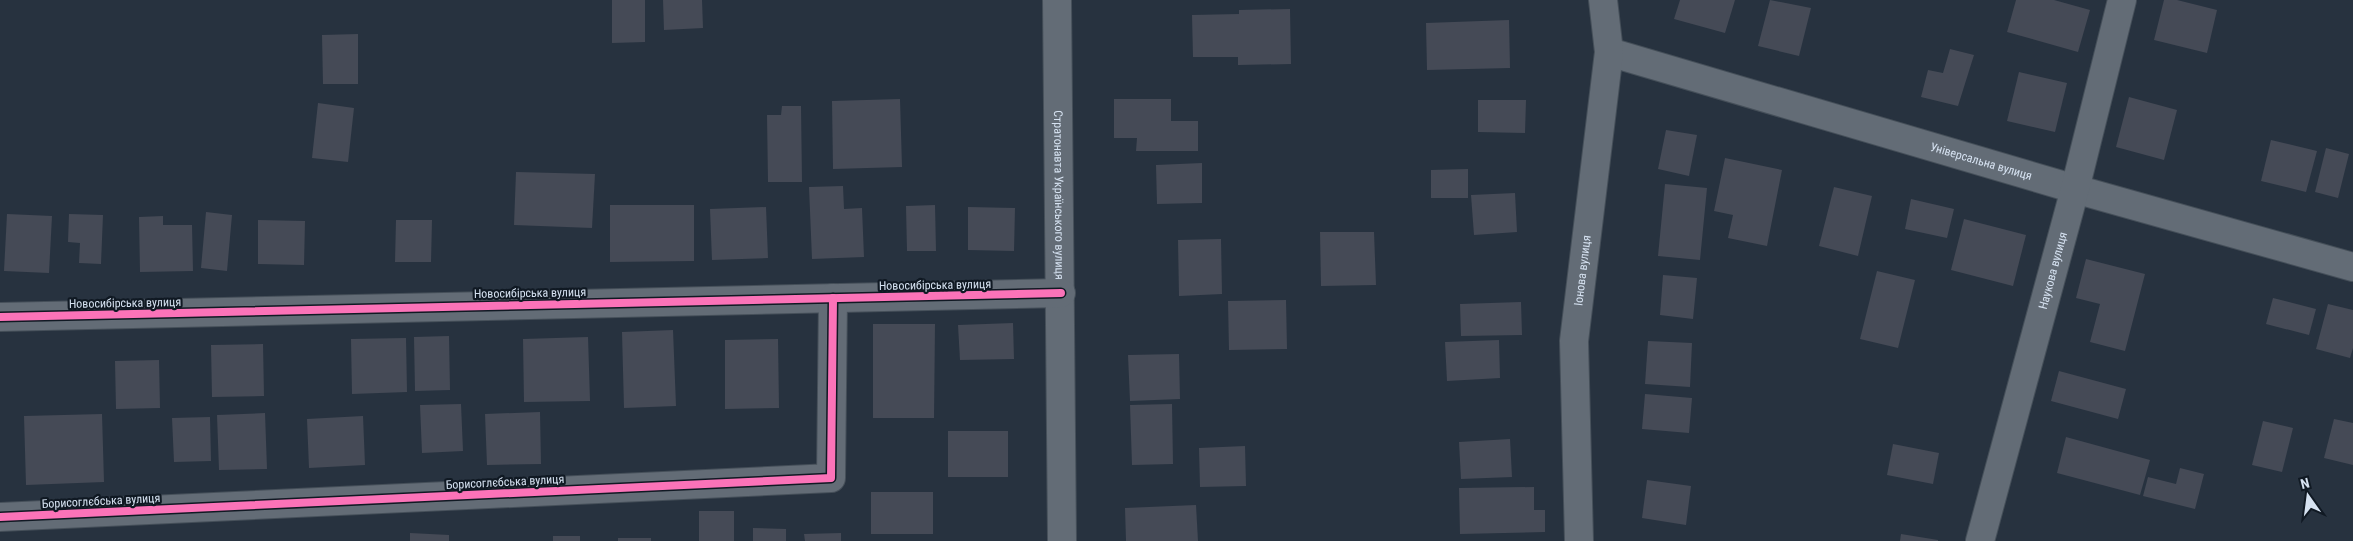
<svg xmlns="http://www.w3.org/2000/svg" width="2353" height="541" viewBox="0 0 2353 541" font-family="'Roboto Condensed',sans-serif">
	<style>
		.building { fill: #454a56 }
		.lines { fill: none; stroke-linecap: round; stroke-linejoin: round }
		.street-casing { stroke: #454f59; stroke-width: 30 }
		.street { stroke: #636c76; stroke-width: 28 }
		.cycleway-casing { stroke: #101923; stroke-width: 11 }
		.cycleway { stroke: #fb73b8; stroke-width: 8 }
		.labels { text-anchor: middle; stroke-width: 4.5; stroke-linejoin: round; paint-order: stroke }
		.street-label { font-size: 12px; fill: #d6e2f1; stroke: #101923 }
	</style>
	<rect width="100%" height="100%" fill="#27323f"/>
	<g class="building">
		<polygon points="612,0 645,0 645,42 612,43"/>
		<polygon points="663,0 702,0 703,28 664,30"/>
		<polygon points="1680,0 1735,0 1725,33 1674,19"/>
		<polygon points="1770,0 1811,8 1799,56 1758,46"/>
		<polygon points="2016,0 2054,0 2090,10 2078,52 2007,32"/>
		<polygon points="2164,0 2177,0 2217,10 2207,53 2154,40"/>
		<polygon points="1290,9 1291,64 1238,65 1238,57 1193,57 1192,15 1239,14 1239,10"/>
		<polygon points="1509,20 1510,68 1427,70 1426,23"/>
		<polygon points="358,34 358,84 323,84 322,35"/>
		<polygon points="1950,49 1974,55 1958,106 1921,97 1928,70 1943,73"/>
		<polygon points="2019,72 2067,83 2055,132 2007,121"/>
		<polygon points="2129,97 2177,110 2164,160 2116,147"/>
		<polygon points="900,99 902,167 833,169 832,101"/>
		<polygon points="1114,99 1171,99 1171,121 1198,121 1198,151 1136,151 1137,138 1114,138"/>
		<polygon points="1478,100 1526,100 1525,133 1478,132"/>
		<polygon points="318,103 354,108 348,162 312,158"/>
		<polygon points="782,106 801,106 802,182 768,182 767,115 781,115"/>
		<polygon points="1666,130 1697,135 1689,176 1658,169"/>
		<polygon points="2271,140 2317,151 2306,192 2261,181"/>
		<polygon points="2326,148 2349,154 2338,198 2315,192"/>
		<polygon points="1725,158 1782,170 1767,246 1728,238 1733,215 1714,211"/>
		<polygon points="1202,163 1202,203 1157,204 1156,165"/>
		<polygon points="1468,169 1468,198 1431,198 1431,170"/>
		<polygon points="516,172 595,174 592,228 514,225"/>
		<polygon points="1665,184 1707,188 1700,260 1658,256"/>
		<polygon points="843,186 844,209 862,208 864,257 812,259 809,187"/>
		<polygon points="1834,187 1872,196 1858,256 1819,246"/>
		<polygon points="1515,193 1517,232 1474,235 1471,195"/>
		<polygon points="1911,199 1954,209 1947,238 1905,229"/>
		<polygon points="610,205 694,205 694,261 610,262"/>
		<polygon points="935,205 936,251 907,251 906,206"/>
		<polygon points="766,207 768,258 712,260 710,209"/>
		<polygon points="968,207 1015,208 1014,251 968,250"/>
		<polygon points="206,212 232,215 227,271 201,268"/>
		<polygon points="7,214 52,216 49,273 4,271"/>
		<polygon points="69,214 103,215 101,264 79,263 80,243 68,242"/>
		<polygon points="163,216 163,225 192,225 193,271 140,272 139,217"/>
		<polygon points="1964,219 2026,235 2013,286 1951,270"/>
		<polygon points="258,220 305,221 304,265 258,264"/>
		<polygon points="396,220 432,220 431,262 395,262"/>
		<polygon points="1320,232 1374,232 1376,285 1321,286"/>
		<polygon points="1221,239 1222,294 1179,296 1178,240"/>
		<polygon points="2086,259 2145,274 2125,351 2090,342 2100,304 2076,298"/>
		<polygon points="1877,271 1915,280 1898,348 1860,339"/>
		<polygon points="1663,275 1697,278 1693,319 1660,315"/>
		<polygon points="2273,298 2316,309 2309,335 2266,324"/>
		<polygon points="1286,300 1287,349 1229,350 1228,301"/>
		<polygon points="1521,302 1522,335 1461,336 1460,304"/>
		<polygon points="2328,304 2353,310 2353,348 2350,358 2316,349"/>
		<polygon points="1013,323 1014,359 960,360 958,325"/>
		<polygon points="873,324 935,324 934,418 873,418"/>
		<polygon points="673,330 676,406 624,408 622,332"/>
		<polygon points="449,336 450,390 415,391 414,337"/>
		<polygon points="588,337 590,401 524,402 523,339"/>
		<polygon points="406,338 407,392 352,394 351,339"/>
		<polygon points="778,339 779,408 725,409 725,340"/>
		<polygon points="1499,340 1500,378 1447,381 1445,342"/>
		<polygon points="1648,341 1692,343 1690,387 1645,384"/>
		<polygon points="263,344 264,396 212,397 211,345"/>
		<polygon points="1179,354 1180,399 1130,401 1128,355"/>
		<polygon points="159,360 160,408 116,409 115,361"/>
		<polygon points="2059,371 2126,389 2118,419 2051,401"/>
		<polygon points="1645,394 1692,398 1689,433 1642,429"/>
		<polygon points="461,404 463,451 422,453 420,405"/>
		<polygon points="1172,404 1173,464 1132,465 1130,405"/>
		<polygon points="540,412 541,464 487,465 485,414"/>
		<polygon points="265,413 267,469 219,470 217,415"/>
		<polygon points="102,414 104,482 26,485 24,416"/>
		<polygon points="363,416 365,465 309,468 307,419"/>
		<polygon points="210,417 211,461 174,462 172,418"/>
		<polygon points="2334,419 2353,423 2353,465 2324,458"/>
		<polygon points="2263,421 2293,428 2282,472 2252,465"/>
		<rect x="948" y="431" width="60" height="46"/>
		<polygon points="2066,437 2150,460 2140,495 2057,473"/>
		<polygon points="1510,439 1512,477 1461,479 1459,442"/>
		<polygon points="1893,444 1939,453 1933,484 1887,475"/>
		<polygon points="1245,446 1246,486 1200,487 1199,448"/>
		<polygon points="2180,468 2204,474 2195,509 2143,496 2148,477 2176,484"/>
		<polygon points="1647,480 1691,486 1686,525 1642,518"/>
		<polygon points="1534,487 1534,510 1545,510 1545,532 1460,534 1459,488"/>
		<rect x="871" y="492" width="62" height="42"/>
		<polygon points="1196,505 1198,541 1126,541 1125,508"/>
		<rect x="699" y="511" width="35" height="30"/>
		<polygon points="753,528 786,529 786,541 753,541"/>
		<polygon points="410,533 449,535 449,541 410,541"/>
		<polygon points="841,533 841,541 805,541 804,534"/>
		<polygon points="1901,534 1938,540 1938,541 1900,541"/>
		<rect x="553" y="536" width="27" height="5"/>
		<rect x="618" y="538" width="33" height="3"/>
	</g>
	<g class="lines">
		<g class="street-casing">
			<g id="street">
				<path id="s1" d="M1057,0l5,541"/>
				<path id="s2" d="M1609,52l466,137 278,78"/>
				<polyline points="0,317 1061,293"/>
				<polyline points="0,517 831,478 833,298"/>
				<path id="s3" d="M1579,541l-5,-200 35,-289 -6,-52"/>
				<path id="s4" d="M1980,541l95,-352 47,-189"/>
			</g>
		</g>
		<use href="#street" class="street"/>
		<g class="cycleway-casing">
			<g id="cycleway">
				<polyline points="0,317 1061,293"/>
				<polyline points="0,517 831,478 833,298"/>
			</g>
		</g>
		<use href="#cycleway" class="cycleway"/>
	</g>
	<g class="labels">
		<g class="street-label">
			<text dy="4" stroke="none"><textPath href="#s2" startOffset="388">Універсальна вулиця</textPath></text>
			<text dy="4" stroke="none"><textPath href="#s1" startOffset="195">Стратонавта Українського вулиця</textPath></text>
			<text dy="4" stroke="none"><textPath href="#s3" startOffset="271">Іонова вулиця</textPath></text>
			<text dy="4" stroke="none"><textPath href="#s4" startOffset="280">Наукова вулиця</textPath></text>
			<text transform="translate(935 285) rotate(-1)" y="4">Новосибірська вулиця</text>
			<text transform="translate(530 293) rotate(-1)" y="4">Новосибірська вулиця</text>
			<text transform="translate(125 303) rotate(-1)" y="4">Новосибірська вулиця</text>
			<text transform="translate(505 482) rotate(-3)" y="4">Борисоглєбська вулиця</text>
			<text transform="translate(101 501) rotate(-3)" y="4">Борисоглєбська вулиця</text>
		</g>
	</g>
	<g transform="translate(2308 496) rotate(346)" stroke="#101923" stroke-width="4" paint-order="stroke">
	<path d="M0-4L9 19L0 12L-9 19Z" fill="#d6e2f1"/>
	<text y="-8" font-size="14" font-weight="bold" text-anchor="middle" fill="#d6e2f1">N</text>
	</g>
</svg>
